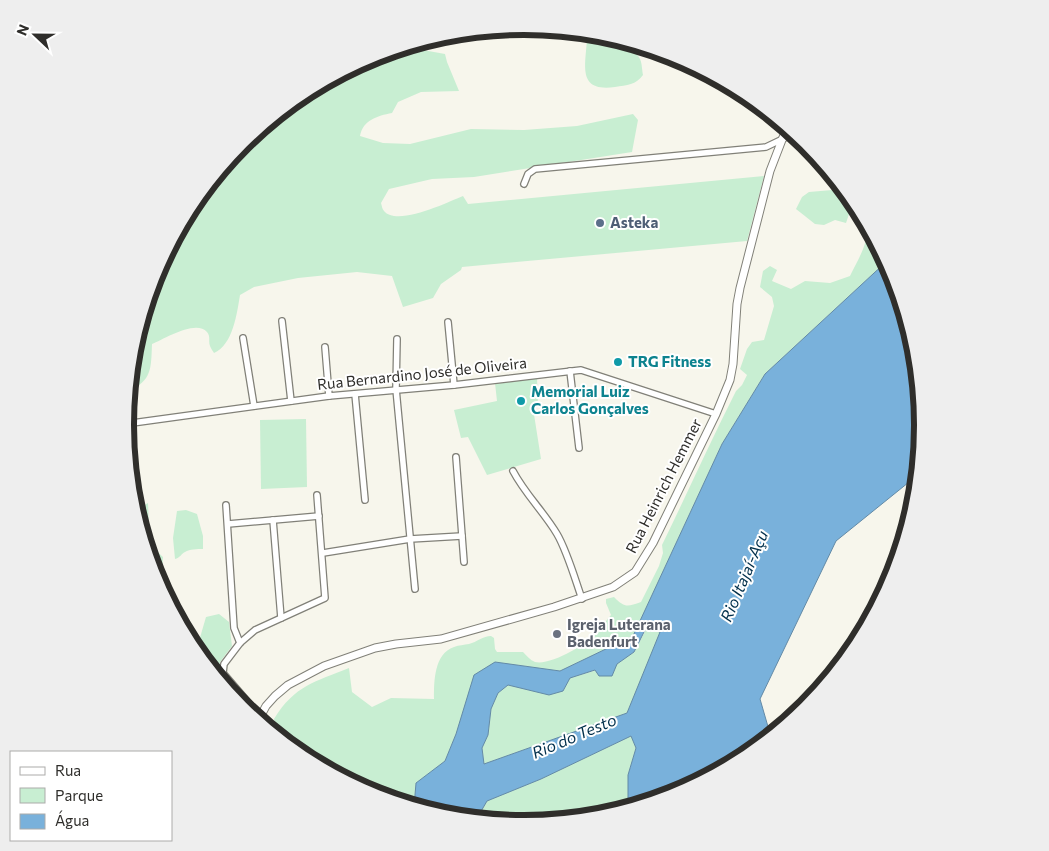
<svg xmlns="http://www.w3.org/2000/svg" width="1049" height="851" viewBox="0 0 1049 851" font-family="Commissioner,sans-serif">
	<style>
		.green { fill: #c8eed2 }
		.water { fill: #79b1db; stroke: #638aa6; fill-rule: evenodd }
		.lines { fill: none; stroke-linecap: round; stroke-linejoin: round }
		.minor-casing { stroke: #818078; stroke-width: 8 }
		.tertiary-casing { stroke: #818078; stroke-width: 9 }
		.minor { stroke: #fff; stroke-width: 5.5 }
		.tertiary { stroke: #fff; stroke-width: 7 }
		.service-dot { fill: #5c6f8a; stroke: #fff; stroke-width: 2 }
		.culture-dot { fill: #0f9aa8; stroke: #fff; stroke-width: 2 }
		.worship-dot { fill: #6b7280; stroke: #fff; stroke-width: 2 }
		.labels { text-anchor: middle; stroke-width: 4; stroke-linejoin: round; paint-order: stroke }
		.service-label { font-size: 15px; font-weight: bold; fill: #4e5e75; stroke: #fff; text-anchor: start }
		.culture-label { font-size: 15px; font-weight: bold; fill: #0d838f; stroke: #fff; text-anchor: start }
		.street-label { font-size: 15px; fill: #2f2e2b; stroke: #fff }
		.worship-label { font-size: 15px; font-weight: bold; fill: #5b616d; stroke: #fff; text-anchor: start }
		.water-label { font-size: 16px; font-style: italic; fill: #012f4b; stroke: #fff }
		.rim { fill: none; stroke: #2f2e2b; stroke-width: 6 }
	</style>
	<rect width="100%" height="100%" fill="#f7f6ec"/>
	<g class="green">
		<path d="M587,32l13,2c11,11 32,9 40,25 2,4 2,11 3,16 -7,10 -16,10 -28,12 -42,6 -27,-28 -28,-55z"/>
		<path d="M412,48l33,6 2,8 12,29 -38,1 -23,10 -6,11c-15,3 -29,7 -32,23l23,7 27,1 61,-15 53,1 53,-4 56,-12 5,6 -6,32 -158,25 -42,2 -43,10 -8,14c1,3 1,6 3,8 13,16 64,-9 79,-15l5,8 296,-28 -17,65 -285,26 -1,3 -20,14 -8,14 -30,9 -11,-31 -35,-4 -59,6 -44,9 -14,8c-3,18 -7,50 -26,58 -1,-2 -3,-4 -4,-7 -2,-5 1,-9 -3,-14 -11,-13 -43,7 -55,12 -1,25 0,36 -23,47l4,-44 23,-75 37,-69 49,-60 61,-50 69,-36z"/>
		<polygon points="844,189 857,204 863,216 849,214 846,223 835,220 824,225 815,224 796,209 802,197 809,192"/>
		<path d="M865,220l22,41 -122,113 -43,70 -89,192 -73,35 -65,-9 -39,72 -11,27 -29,22 -2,24 -43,-13 -69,-37 -14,-20 -12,-10 -2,-8c21,-34 41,-37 75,-51l3,24 20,15 19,-9 43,1c0,-18 0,-45 20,-52 5,-2 10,-2 15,-3 8,-2 14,-8 22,-8l3,2 1,11 2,3h26c4,4 7,8 12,10 15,4 52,-18 62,-29 5,-5 9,-13 14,-18l-5,-12v-4l8,-2c11,11 13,10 27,5l18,-36 4,-13 -1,-8c25,-51 48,-103 74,-154l6,-6 5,-10 -7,-6 7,-20 5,-7 12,-2 10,-34 -2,-9 -12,-10 3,-16 7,-5 7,4 -5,11 19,8 14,-8 25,2 20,-7c8,-17 22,-37 15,-56z"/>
		<polygon points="537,377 538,406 533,408 541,459 487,475 468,437 461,438 454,410 497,401 495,383"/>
		<polygon points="306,419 307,487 261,489 260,420"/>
		<path d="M148,503c1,19 0,41 15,54l-1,14 -7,6 -20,-66z"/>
		<path d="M186,510l11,4 6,22v13c-6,0 -13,0 -18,3 -4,2 -5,6 -10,7l-2,-21 4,-27z"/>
		<polygon points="219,614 229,622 232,646 220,662 217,673 227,689 195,650 199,641 206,617"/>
		<polygon points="647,628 661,632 627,713 484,764 482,748 488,735 491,709 498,693 508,685 563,691 570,678 617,664 634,652"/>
		<polygon points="631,736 636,748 628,775 628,804 630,809 602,817 524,825 476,820 487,801 541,779"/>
	</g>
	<path class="water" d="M887,261l6,12 23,75 8,78 -5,48 -83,67 -76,158 11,38 -25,21 -69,36 -47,15 -2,-5v-29l8,-27 -5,-12 -90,43 -54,22 -11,19 -30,-3 -32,-10 2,-24 29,-22 11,-27 18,-59 21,-13 65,9 73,-35 89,-192 43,-70zM646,628l14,4 -33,81 -143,51 -2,-16 6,-13 3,-26 7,-16 10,-8 41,10 14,-4 7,-13 25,-8 4,6h13l5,-12 17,-12z"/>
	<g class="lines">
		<g class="minor-casing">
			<g id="minor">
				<polyline points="524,184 528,174 535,169 766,147 791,135 797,135"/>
				<polyline points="282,321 291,401"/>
				<polyline points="448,322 454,385"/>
				<polyline points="243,338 254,406"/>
				<polyline points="397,339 396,389 415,589"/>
				<polyline points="325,347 329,396"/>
				<polyline points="570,371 579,448"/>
				<polyline points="355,394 365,500"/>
				<polyline points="125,424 329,396 454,385 581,370 716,414"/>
				<polyline points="456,457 464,562"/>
				<path d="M513,471c12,23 31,41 44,63 10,17 18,45 25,65"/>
				<polyline points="226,505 234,628 240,643"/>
				<polyline points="273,520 281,618"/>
				<polyline points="228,524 319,516"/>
				<polyline points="323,553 410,539 462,536"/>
				<polyline points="260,716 223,673 224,664 240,643 255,630 325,598 317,495"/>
			</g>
		</g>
		<g class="tertiary-casing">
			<polyline id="tertiary" points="258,721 266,706 275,696 288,685 324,666 375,648 396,644 441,639 554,607 613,587 635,572 653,543 716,414 730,380 733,364 737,304 740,288 770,171 787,127"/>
		</g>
		<use href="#minor" class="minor"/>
		<use href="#tertiary" class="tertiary"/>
	</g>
	<circle class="service-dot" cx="600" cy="223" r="5"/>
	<g class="culture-dot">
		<circle cx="618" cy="362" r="5"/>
		<circle cx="521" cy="401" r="5"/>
	</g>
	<circle class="worship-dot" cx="557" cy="634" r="5"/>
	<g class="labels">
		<g class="service-label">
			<text x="610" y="228">Asteka</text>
		</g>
		<g class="culture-label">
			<text x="628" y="367">TRG Fitness</text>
			<text x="531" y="397">Memorial Luiz<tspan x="531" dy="17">Carlos Gonçalves</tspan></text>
		</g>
		<g class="street-label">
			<text transform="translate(422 374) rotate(-6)" y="5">Rua Bernardino José de Oliveira</text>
			<text transform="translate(664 486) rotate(-63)" y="5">Rua Heinrich Hemmer</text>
		</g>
		<g class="worship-label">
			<text x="567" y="630">Igreja Luterana<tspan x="567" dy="17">Badenfurt</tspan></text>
		</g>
		<g class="water-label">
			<text transform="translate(744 576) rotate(-67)" y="6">Rio Itajaí-Açu</text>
			<text transform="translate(574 736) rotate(-23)" y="6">Rio do Testo</text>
		</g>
	</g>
	<path d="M0 0H1049V851H0ZM134 425a390 390 0 1 1 780 0a390 390 0 1 1-780 0Z" fill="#eee" fill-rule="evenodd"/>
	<path class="rim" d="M134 425a390 390 0 1 1 780 0a390 390 0 1 1-780 0Z"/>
	<rect x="10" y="751" width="162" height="90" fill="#ffffff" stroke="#acabaa"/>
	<rect x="20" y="767" width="25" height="8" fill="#ffffff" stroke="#acabaa"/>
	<text x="55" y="776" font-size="15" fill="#2f2e2b">Rua</text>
	<rect x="20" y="788" width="25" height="15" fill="#c8eed2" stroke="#acabaa"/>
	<text x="55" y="801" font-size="15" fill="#2f2e2b">Parque</text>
	<rect x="20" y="814" width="25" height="15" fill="#79b1db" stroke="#acabaa"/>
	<text x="55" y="826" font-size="15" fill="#2f2e2b">Água</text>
	<g transform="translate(35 35) rotate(292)" stroke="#ffffff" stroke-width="4" paint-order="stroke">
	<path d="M0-4L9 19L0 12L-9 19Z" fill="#2f2e2b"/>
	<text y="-8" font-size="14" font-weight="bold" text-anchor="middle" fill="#2f2e2b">N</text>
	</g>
</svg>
